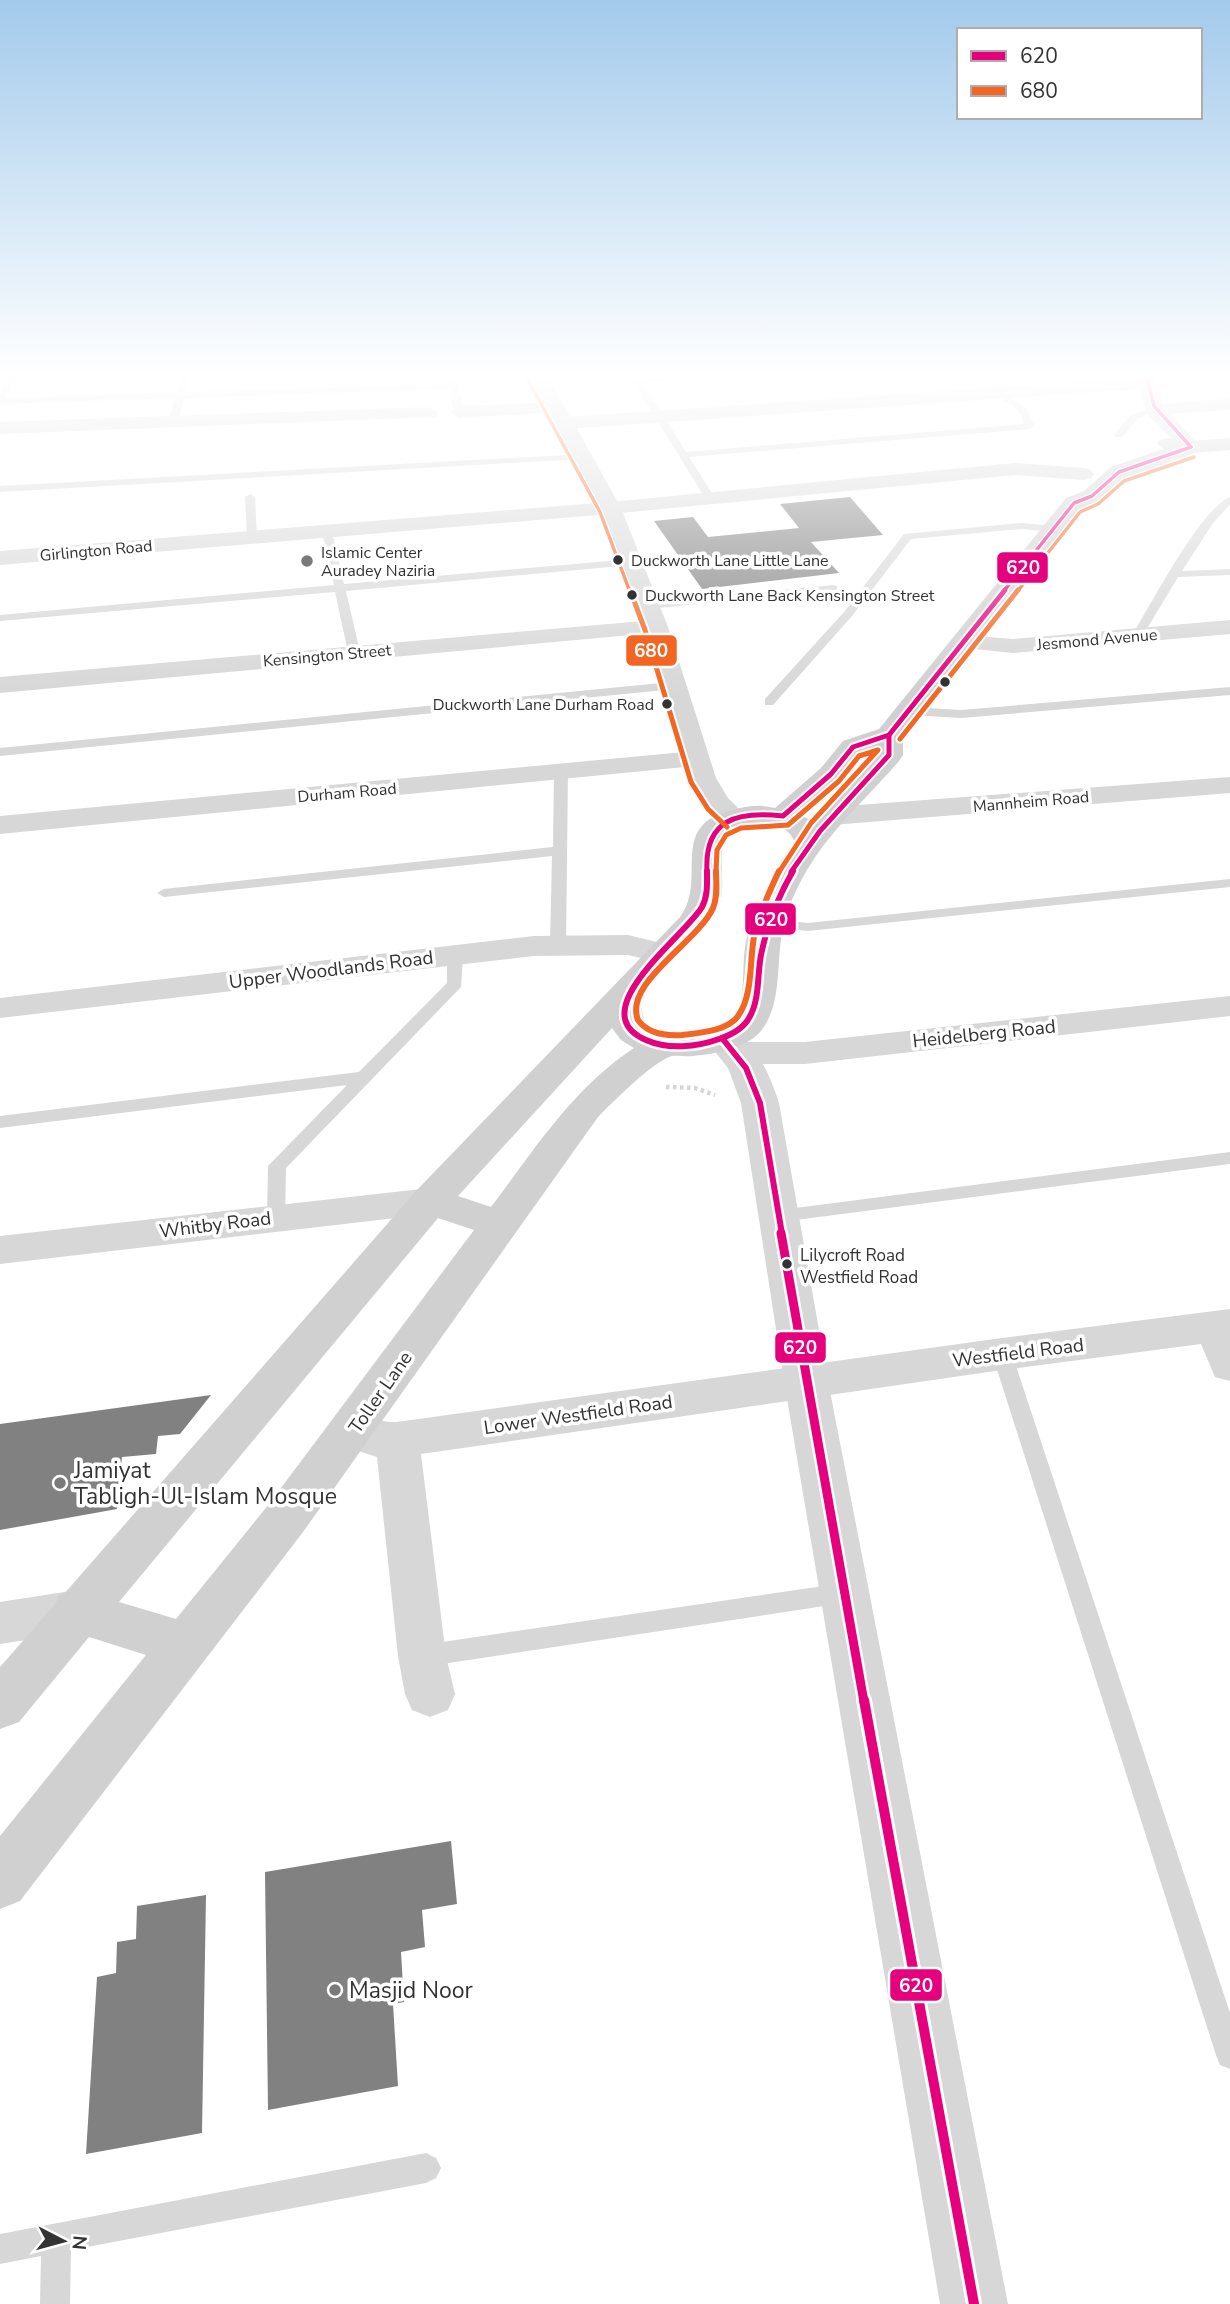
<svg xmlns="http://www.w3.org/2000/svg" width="1230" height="2304" viewBox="0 0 1230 2304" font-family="'Nunito Sans',sans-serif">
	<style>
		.building { fill: #818181 }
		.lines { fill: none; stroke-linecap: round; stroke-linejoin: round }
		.path { stroke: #d6d6d6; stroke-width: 4.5; stroke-dasharray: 3.5 3.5; stroke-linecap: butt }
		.service { fill: #d7d7d7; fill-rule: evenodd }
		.minor { fill: #d7d7d7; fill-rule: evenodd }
		.tertiary { fill: #d7d7d7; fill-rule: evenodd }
		.secondary { fill: #d0d0d0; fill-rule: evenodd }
		.bus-1-far4-casing { stroke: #fff; stroke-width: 6 }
		.bus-1-far3-casing { stroke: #fff; stroke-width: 9 }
		.bus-1-far2-casing { stroke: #fff; stroke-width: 11 }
		.bus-1-far1-casing { stroke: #fff; stroke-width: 14 }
		.bus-1-casing { stroke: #fff; stroke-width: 16 }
		.bus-2-far2-casing { stroke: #fff; stroke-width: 6 }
		.bus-2-far1-casing { stroke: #fff; stroke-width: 9 }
		.bus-2-casing { stroke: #fff; stroke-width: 11 }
		.bus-1-far4 { stroke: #e5007d; stroke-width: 3.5 }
		.bus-1-far3 { stroke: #e5007d; stroke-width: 5 }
		.bus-1-far2 { stroke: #e5007d; stroke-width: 6 }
		.bus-1-far1 { stroke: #e5007d; stroke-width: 9 }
		.bus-1 { stroke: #e5007d; stroke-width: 10 }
		.bus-2-far2 { stroke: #f26522; stroke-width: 3.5 }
		.bus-2-far1 { stroke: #f26522; stroke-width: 5 }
		.bus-2 { stroke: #f26522; stroke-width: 6 }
		.bus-dot { fill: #333; stroke: #fff; stroke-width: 2.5 }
		.poi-dot { fill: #7a7a7a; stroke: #fff; stroke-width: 2.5 }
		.labels { text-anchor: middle; stroke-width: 7; stroke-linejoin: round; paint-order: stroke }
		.far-street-label { font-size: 16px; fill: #333; stroke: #fff }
		.far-poi-label { font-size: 16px; fill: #333; stroke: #fff; text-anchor: start }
		.far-bus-label { font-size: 16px; fill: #333; stroke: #fff; text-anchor: start }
		.bus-label { font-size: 17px; fill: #333; stroke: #fff; text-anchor: start }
		.street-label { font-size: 19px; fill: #333; stroke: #fff }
		.near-poi-label { font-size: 23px; fill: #333; stroke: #fff; text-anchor: start }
		.line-badge { stroke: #fff; stroke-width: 2.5 }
		.badge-label { font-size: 19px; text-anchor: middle; font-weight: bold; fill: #fff }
	</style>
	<rect width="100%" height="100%" fill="#fff"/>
	<g class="building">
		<polygon points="850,497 883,535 811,542 839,573 702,589 654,521 693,517 708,537 799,528 780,504"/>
		<polygon points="211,1395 180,1434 158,1436 156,1454 122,1457 117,1509 0,1530 0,1424"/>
		<polygon points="451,1841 457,1904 422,1910 425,1947 401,1952 404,2002 393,2004 398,2086 268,2110 265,1872"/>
		<polygon points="206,1895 202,2133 86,2154 97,1977 116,1973 117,1942 136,1939 137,1906"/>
	</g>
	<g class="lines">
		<polyline class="path" points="666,1087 695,1088 715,1095"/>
		<g class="service">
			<polygon points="10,373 18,374 5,398 176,393 182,373 190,373 185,392 450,384 448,373 456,373 464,412 459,415 454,412 450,389 184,398 178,422 173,425 168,422 175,398 0,404 0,392"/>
			<polygon points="628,373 636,373 640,378 771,373 643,383 686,452 1024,424 1019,411 997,395 997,391 1000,390 1026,408 1035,426 1030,429 689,457 715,498 710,501 705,498"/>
			<polygon points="1151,408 1158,410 1137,419 1122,437 1116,437 1114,435 1131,415"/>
			<polygon points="585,454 587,456 582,459 0,492 0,486"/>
			<polygon points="250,494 255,497 257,538 252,541 247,538 245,497"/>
			<path d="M1230,497v8l-17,18 -31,48 48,-2v6l-52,2 -36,60h-8l-2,-2c19,-30 68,-126 98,-138z"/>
			<polygon points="1022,523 1053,526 1058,529 1053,532 1022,529 911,539 852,616 773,705 765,705 765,699 844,612 904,534"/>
			<polygon points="327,528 332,531 344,584 632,559 637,562 632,565 346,591 360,652 354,656 348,652 335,592 0,621 0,615 334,585 322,531"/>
			<polygon points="833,585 837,586 837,590 648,609 642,606 648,603"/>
			<polygon points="671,682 677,686 675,689 0,756 0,748"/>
			<polygon points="1230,687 1230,695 961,718 910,715 904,711 910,707 961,710"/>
			<polygon points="561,767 568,771 566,945 563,948 558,950 550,945 552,856 164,897 157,893 164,889 553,847 554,771"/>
			<polygon points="1230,879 1230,887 808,931 768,927 761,923 768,919 808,923"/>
			<polygon points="455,950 463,955 461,987 286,1168 285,1217 282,1222 270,1222 267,1217 268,1166 347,1085 0,1128 0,1116 359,1072 447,983 447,955"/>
			<polygon points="1230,1152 1230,1164 780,1222 774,1221 771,1216 774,1211 780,1210"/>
			<polygon points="1002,1346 1009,1349 1012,1354 1230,2013 1230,2069 1220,2065 1216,2055 992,1354 995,1349"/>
			<polygon points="844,1583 852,1586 855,1593 852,1600 844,1603 422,1667 414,1663 410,1656 414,1649 422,1645"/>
			<polygon points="426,2153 436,2158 441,2168 436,2178 426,2183 71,2250 70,2304 40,2304 41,2256 0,2264 0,2234"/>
		</g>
		<g class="minor">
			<polygon points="0,373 36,373 27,378 0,379"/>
			<polygon points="1137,373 1155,373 1163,404 1230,398 1230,410 1170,414 1201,447 1198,451 1184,451 1147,414 1139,389 565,429 555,423 565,417 1137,378"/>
			<polygon points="557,402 566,408 564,412 459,418 450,412 459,406"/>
			<polygon points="429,407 438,413 436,417 0,434 0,422"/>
			<polygon points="1015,463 1084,468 1091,470 1094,474 1091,478 1084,480 1015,475 610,514 0,565 0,551 610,502"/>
			<polygon points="655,620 664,622 667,627 664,632 0,693 0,677"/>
			<polygon points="1230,620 1230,634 1013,653 955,647 952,642 955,637 964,635 1013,639"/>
			<polygon points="695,751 705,753 709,759 705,765 0,834 0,816"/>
			<polygon points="1230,777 1230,793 832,825 822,822 818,816 822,810 832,807"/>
			<polygon points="628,935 673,946 678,953 673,960 662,963 628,955 534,956 0,1018 0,998 534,936"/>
			<polygon points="1230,996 1230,1016 805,1064 737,1064 725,1061 720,1053 725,1045 737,1042 805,1042"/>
			<polygon points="430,1188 443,1192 449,1201 443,1210 430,1214 0,1264 0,1236"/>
			<path d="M1230,1309v72l-15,-4 -14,-33 -199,26 -581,84 25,202 9,38 -7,16 -18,7 -18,-7 -7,-16 -7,-38 -21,-199 -41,-13 -7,-12 7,-12c22,-8 37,2 61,2l605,-84z"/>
			<polygon points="77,1590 94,1596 101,1611 94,1626 77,1632 0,1644 0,1602"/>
		</g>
		<g class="tertiary">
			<polygon points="527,373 546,373 621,508 668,627 716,778 728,798 749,819 745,825 734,828 723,825 705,809 686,778 642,627 599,508"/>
			<path d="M722,1027c31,8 48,47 57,76l49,278 180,923h-68l-156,-923 -43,-278 -13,-35 -24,-30 5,-8z"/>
		</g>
		<path class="secondary" d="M1167,438l24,3 39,-3v12l-36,3 -67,24 -27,24 -18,7 -179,228v19l-4,6c-45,52 -88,84 -112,152 -14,38 -1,86 -26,118 -14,17 -46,23 -68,25 -6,1 -15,-1 -21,0 -20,6 -59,46 -74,61l-295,415 -283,369 -20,8v-73l146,-181 -57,-18 -70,85 -19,7v-62l56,-64 3,-8 5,-1 352,-403 264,-274c29,-38 -14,-91 52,-107 14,-4 28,-6 43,-2l46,-40 22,-27 36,-12 187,-231 18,-7 27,-24 53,-18 -7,-5 3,-4zM875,749l-6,11 -59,60 -9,-5 40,-35 22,-27zM753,824c15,0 36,1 41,17 -22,32 -42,67 -49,106 -3,21 0,43 -7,63 -3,9 -11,14 -19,17 -18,8 -45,11 -63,4 -15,-6 -18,-28 -10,-41 20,-30 53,-48 71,-80 17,-32 -17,-78 36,-86zM612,1028l9,12 13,8c-61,40 -99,101 -143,159l-33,-11zM438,1218l36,12 -205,274 -93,115 -57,-17z"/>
		<g class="bus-1-far4-casing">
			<g id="bus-1-far4">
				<polyline points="1146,373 1154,406 1191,447"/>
				<polyline points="1003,592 1074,503 1092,496 1119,472 1191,447"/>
			</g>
		</g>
		<g class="bus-1-far3-casing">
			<g id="bus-1-far3">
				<polyline points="889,735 1005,590"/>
				<path d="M707,872c-3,-53 30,-61 76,-56l48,-42 22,-27 36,-12v20l-69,76 -29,41"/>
			</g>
		</g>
		<g class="bus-1-far2-casing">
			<g id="bus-1-far2">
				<path d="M707,871c0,12 1,25 -5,36 -17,29 -122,105 -56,133 22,10 51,7 73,-1 12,-4 24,-10 30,-21 11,-18 8,-43 12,-63 6,-30 17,-58 32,-84"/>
				<polyline points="722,1038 746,1068 760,1103 782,1234"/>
			</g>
		</g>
		<g class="bus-1-far1-casing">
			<polyline id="bus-1-far1" points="781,1233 864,1702"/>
		</g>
		<g class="bus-1-casing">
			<polyline id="bus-1" points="864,1700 974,2304"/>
		</g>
		<g class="bus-2-far2-casing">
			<g id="bus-2-far2">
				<polyline points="527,378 600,512 630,592"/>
				<polyline points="1017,592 1080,512 1098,504 1124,481 1194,457"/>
			</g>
		</g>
		<g class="bus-2-far1-casing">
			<g id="bus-2-far1">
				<polyline points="630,590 645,630 691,782 708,809 727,827"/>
				<polyline points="900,739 1018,590"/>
				<polyline points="716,872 717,850 726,835 741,828 788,825 839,781 859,756 878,750 811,823 779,872"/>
			</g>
		</g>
		<g class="bus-2-casing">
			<path id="bus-2" d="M716,871c0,12 2,25 -3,37 -15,34 -90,75 -75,112 10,14 28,16 44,15 16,-2 46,-4 56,-19 16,-22 11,-59 17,-85 6,-21 15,-41 24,-60"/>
		</g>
		<use href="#bus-1-far4" class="bus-1-far4"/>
		<use href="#bus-1-far3" class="bus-1-far3"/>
		<use href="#bus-1-far2" class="bus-1-far2"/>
		<use href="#bus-1-far1" class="bus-1-far1"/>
		<use href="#bus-1" class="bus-1"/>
		<use href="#bus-2-far2" class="bus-2-far2"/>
		<use href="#bus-2-far1" class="bus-2-far1"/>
		<use href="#bus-2" class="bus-2"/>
	</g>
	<linearGradient id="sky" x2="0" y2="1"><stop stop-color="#a3caec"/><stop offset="0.54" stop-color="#fff"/><stop offset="1" stop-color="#fff" stop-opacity="0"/></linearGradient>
	<rect width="1230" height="696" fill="url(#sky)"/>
	<g class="bus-dot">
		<circle cx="618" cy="560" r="6"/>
		<circle cx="632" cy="595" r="6"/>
		<circle cx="945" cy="682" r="6"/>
		<circle cx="667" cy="704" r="6"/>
		<circle cx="787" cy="1264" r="6"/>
	</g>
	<g class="poi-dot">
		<circle cx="307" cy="561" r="7"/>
		<circle cx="60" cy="1483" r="7"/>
		<circle cx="335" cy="1990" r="7"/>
	</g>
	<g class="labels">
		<g class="far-street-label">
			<text transform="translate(96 550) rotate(-5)" y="6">Girlington Road</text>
			<text transform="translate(1097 639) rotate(-5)" y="6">Jesmond Avenue</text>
			<text transform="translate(327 655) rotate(-5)" y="6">Kensington Street</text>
			<text transform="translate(347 792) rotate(-5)" y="6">Durham Road</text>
			<text transform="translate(1031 801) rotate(-5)" y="6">Mannheim Road</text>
		</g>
		<g class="far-poi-label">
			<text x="321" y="558">Islamic Center<tspan x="321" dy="18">Auradey Naziria</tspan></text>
		</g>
		<g class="far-bus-label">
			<text x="631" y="566">Duckworth Lane Little Lane</text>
			<text x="645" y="601">Duckworth Lane Back Kensington Street</text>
			<text x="654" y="710" text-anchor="end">Duckworth Lane Durham Road</text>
		</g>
		<g class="bus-label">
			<text x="800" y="1261">Lilycroft Road<tspan x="800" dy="22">Westfield Road</tspan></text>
		</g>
		<g class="street-label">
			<text transform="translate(331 969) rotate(-7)" y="7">Upper Woodlands Road</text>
			<text transform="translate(984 1033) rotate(-6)" y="7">Heidelberg Road</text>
			<text transform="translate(215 1224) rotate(-7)" y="7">Whitby Road</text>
			<text transform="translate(1018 1352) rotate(-7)" y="7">Westfield Road</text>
			<text transform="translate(380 1392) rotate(-55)" y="7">Toller Lane</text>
			<text transform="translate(578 1414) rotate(-8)" y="7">Lower Westfield Road</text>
		</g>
		<g class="near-poi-label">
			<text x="74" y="1478">Jamiyat<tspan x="74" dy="26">Tabligh-Ul-Islam Mosque</tspan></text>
			<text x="349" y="1998">Masjid Noor</text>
		</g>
	</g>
	<g class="line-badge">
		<rect x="996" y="551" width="53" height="33" rx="7" fill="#e5007d"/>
		<rect x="625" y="634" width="53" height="33" rx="7" fill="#f26522"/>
		<rect x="744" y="902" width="53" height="34" rx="7" fill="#e5007d"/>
		<rect x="774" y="1331" width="53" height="33" rx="7" fill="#e5007d"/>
		<rect x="889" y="1968" width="54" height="34" rx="7" fill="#e5007d"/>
	</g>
	<g class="badge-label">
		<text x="1023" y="574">620</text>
		<text x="651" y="657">680</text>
		<text x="771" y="926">620</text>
		<text x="800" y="1354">620</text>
		<text x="916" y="1992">620</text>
	</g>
	<rect x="957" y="28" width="245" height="91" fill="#ffffff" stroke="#adadad" stroke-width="2"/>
	<rect x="971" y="51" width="35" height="10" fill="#e5007d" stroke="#adadad" stroke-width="2"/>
	<text x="1020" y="63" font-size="21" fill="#333333">620</text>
	<rect x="971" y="86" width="35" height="10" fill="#f26522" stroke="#adadad" stroke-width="2"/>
	<text x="1020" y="98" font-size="21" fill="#333333">680</text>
	<g transform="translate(63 2241) rotate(96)" stroke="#ffffff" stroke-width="5" paint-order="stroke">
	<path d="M0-5L12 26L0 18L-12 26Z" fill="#333333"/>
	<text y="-10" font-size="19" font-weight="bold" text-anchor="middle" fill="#333333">N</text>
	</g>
</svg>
